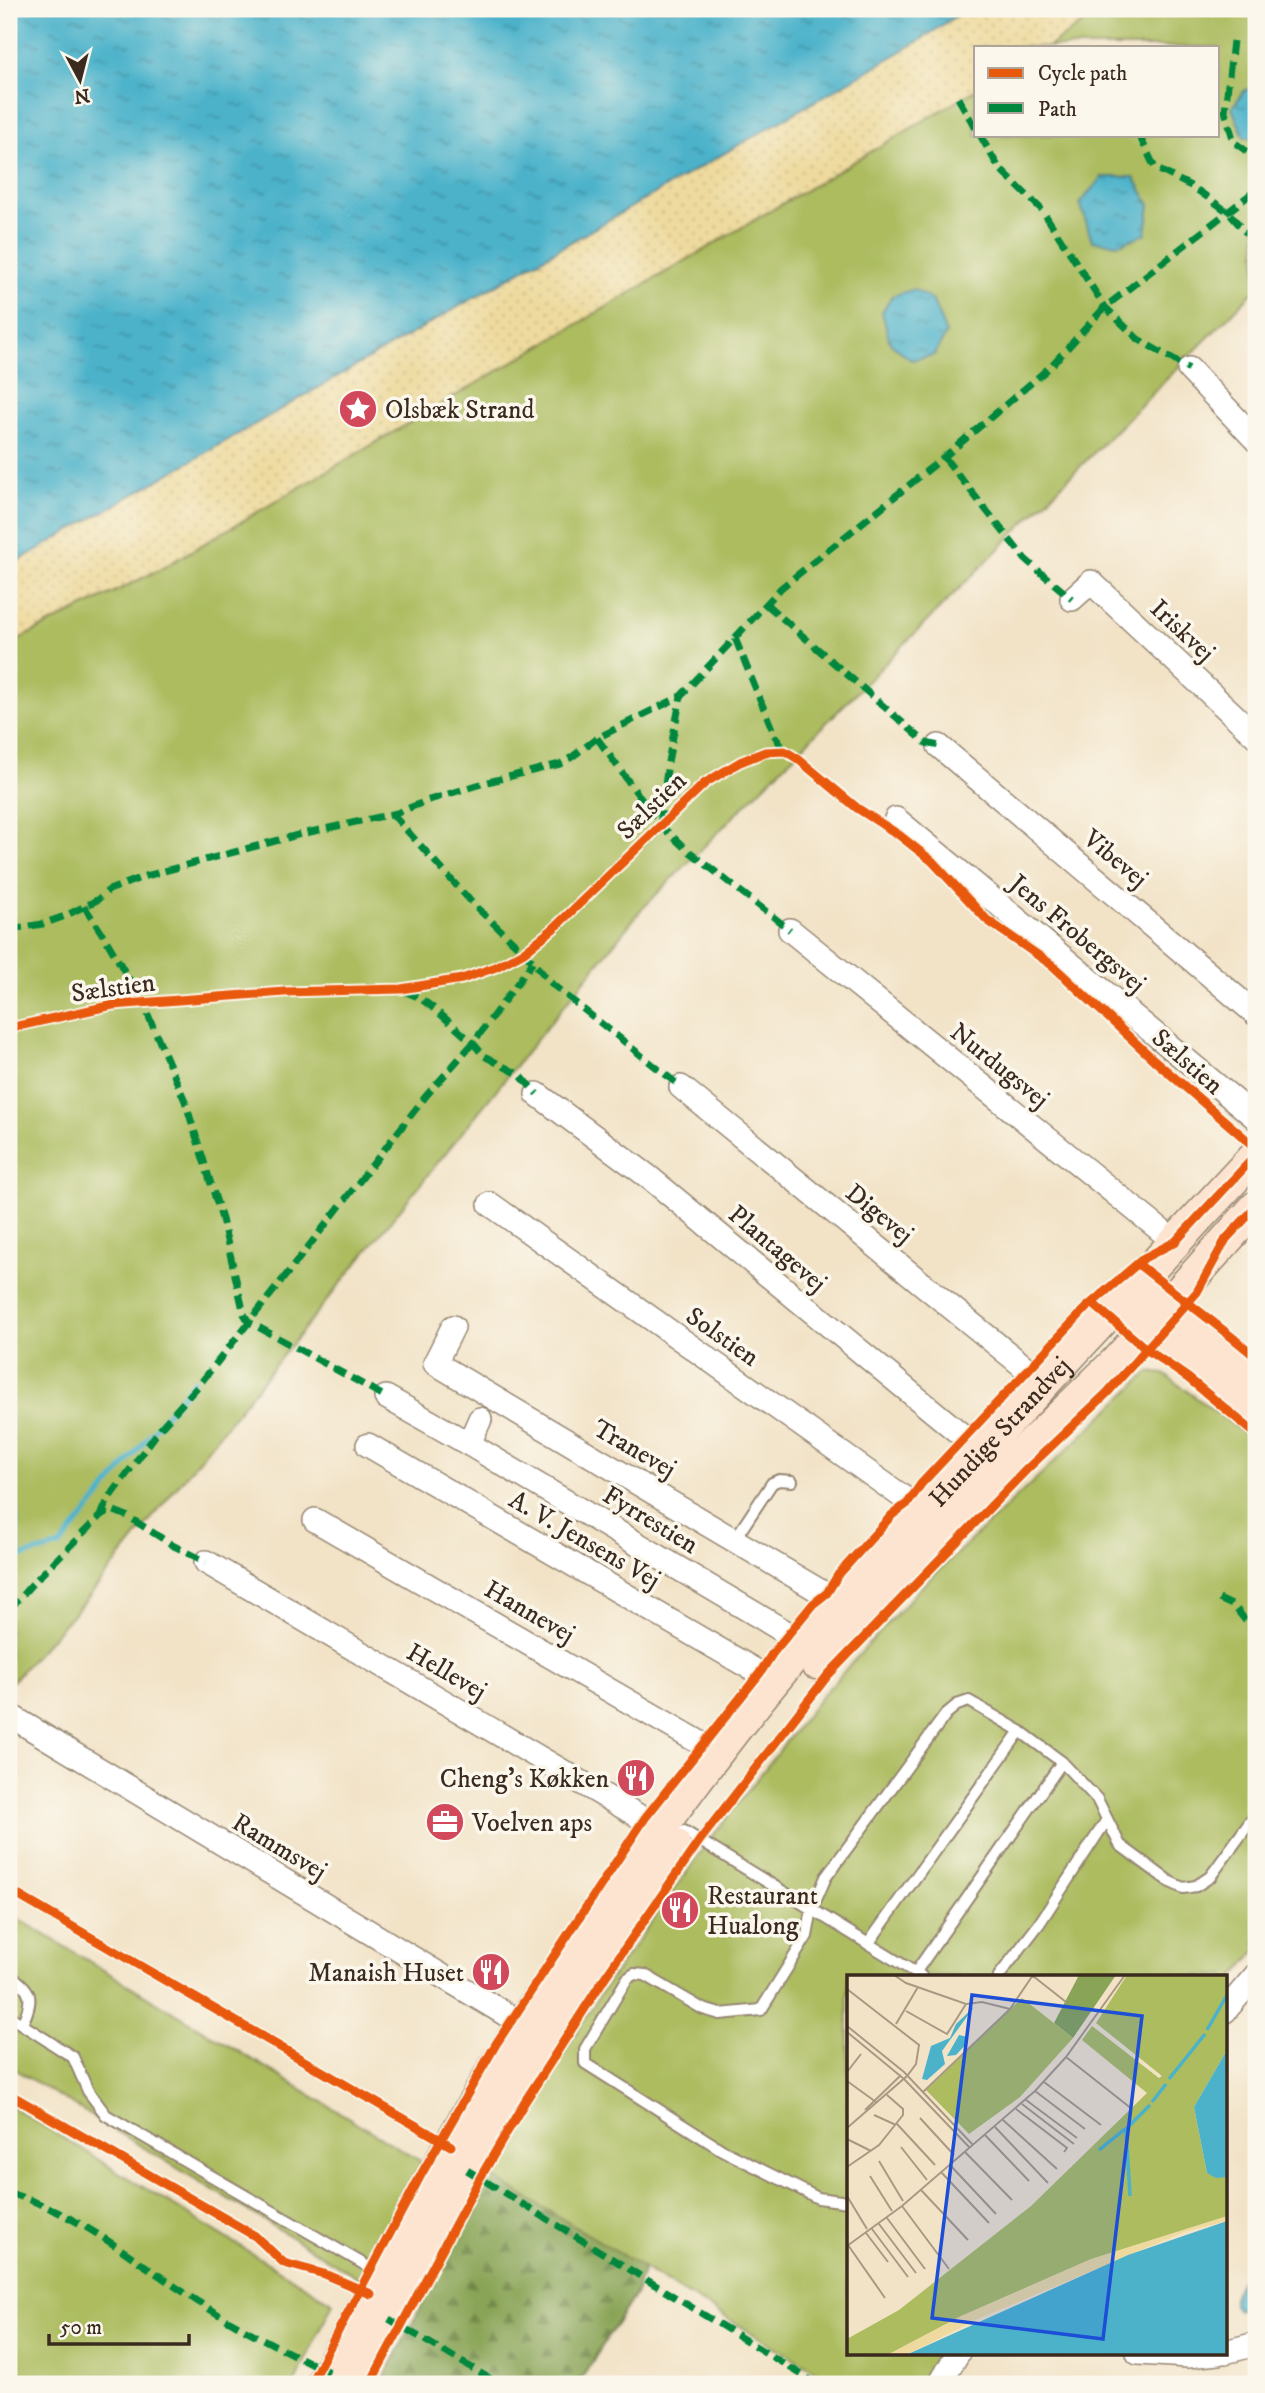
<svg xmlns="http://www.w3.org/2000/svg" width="1265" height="2393" viewBox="0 0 1265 2393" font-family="'IM FELL DW Pica',serif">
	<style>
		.forest { fill: url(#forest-firs); stroke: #62673a; stroke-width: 2 }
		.sand { fill: url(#sand-dots); stroke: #94825e; stroke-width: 2 }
		.green { fill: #acbc5f; stroke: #74733e; stroke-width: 2 }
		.water { fill: url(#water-ripples); stroke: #436e74; stroke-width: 2 }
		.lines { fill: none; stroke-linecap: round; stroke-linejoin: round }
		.stream { stroke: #4bb2ca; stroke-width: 5 }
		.lane-casing { stroke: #968672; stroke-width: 14 }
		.street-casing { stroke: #968672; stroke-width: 26 }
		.secondary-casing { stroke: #968672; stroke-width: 35 }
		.lane { stroke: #fff; stroke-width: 10 }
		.street { stroke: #fff; stroke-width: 23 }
		.secondary { stroke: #fde4d0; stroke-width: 32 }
		.quiet { stroke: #00873e; stroke-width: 7; stroke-dasharray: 14 7; stroke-linecap: butt }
		.cycleway-casing { stroke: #fbf7ec; stroke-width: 13 }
		.cycleway { stroke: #e8590c; stroke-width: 9 }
		.labels { text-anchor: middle; stroke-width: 7; stroke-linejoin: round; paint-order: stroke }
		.poi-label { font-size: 26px; fill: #3b2a1e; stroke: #fbf7ec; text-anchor: start }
		.street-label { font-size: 26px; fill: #3b2a1e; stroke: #fbf7ec }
		.inset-river { fill: none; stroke: #4bb2ca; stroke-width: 3.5 }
		.inset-road { fill: none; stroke: #a99983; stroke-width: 2 }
		.view { fill: #1d4ed8; fill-opacity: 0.15; stroke: #1d4ed8; stroke-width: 3.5 }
		.inset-edge { fill: none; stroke: #3b2a1e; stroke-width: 3.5 }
	</style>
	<defs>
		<pattern id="forest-firs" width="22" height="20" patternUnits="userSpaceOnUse" patternTransform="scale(1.75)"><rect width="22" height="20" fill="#89a456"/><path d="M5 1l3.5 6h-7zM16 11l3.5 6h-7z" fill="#718647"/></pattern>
		<pattern id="sand-dots" width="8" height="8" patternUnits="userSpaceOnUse" patternTransform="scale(1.75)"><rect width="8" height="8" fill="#eeda9e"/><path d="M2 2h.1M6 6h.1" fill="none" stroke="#cdbb88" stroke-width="1.8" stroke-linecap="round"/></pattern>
		<pattern id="water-ripples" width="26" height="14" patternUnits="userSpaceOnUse" patternTransform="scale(1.75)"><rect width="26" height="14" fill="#4bb2ca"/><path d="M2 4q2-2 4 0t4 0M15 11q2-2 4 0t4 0" fill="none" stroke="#4091a3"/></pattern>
	</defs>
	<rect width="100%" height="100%" fill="#fbf7ec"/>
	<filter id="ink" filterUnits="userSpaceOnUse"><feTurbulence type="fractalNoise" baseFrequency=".0143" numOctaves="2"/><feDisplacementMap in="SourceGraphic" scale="14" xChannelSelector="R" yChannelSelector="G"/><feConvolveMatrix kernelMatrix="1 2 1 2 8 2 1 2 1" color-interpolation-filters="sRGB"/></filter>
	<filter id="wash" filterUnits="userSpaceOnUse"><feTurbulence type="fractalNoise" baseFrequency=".00686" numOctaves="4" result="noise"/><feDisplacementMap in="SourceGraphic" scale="28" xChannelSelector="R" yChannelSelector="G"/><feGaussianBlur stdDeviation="1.57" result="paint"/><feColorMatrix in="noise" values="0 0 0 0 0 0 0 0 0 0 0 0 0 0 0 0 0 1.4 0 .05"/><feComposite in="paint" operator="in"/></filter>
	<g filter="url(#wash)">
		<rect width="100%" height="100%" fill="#f2e3c7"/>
		<polygon class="forest" points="489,2175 644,2268 636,2293 578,2384 381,2384"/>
		<polygon class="sand" points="966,9 1105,9 1048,47 976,47 976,90 159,570 9,644 9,566 919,41"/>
		<g class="green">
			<polygon points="1105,9 1256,9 1256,289 641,910 90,1595 9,1685 9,644 159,570 976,90 976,135 1218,135 1218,47 1048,47"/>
			<polygon points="1149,1372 1164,1374 1256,1442 1256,1951 1225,1988 1225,1976 848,1976 848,2353 944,2353 923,2384 837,2384 489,2175 602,1991 714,1834 821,1697 916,1592"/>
			<polygon points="9,1913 422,2162 359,2278 9,2066"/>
			<polygon points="9,2105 333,2303 294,2384 9,2384"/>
		</g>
		<g class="water">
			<polygon points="9,9 966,9 919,41 9,566"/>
			<polygon points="1256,88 1256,139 1244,137 1232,108 1245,90"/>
			<polygon points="1102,177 1134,177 1150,205 1146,234 1119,244 1092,241 1080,203"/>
			<polygon points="914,289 933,301 946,334 934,355 911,360 890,343 882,312 892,296"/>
			<polygon points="1256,2253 1256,2301 1238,2309 1233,2304 1233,2295"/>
		</g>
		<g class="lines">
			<g class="stream">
				<polyline points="9,1413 19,1557 9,1570"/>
				<polyline points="19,1557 60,1546 194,1380"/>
			</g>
		</g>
	</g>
	<g filter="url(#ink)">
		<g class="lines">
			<g class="lane-casing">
				<g id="lane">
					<polyline points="735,1539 772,1483 779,1480 792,1481"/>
					<polyline points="684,1831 921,1976"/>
					<polyline points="868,1944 1020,1731"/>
					<polyline points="915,1973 1062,1762"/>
					<path d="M9,1975c24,15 25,24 13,49"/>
					<polyline points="999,1976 1039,1924 1106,1821"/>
					<polyline points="9,2016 73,2057 88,2091 106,2115 379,2273"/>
					<polyline points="848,2202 818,2198 722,2150 585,2063 585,2049 627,1979 634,1974 645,1975 703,2009 720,2014 761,2010 807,1936 812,1909 826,1877 946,1714 957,1705 969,1701 1020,1731 1062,1762 1097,1799 1120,1845 1170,1882 1183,1888 1196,1886 1210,1877 1256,1814"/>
				</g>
			</g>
			<g class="street-casing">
				<g id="street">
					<polyline points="1189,369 1256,440"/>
					<polyline points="1072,599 1091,582 1256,736"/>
					<polyline points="939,746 1256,1014"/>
					<polyline points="896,819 1256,1118"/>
					<polyline points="790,930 1175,1242"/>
					<polyline points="681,1087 1044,1383"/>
					<polyline points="537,1094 650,1178 980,1450"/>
					<polyline points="490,1204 924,1512"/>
					<polyline points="453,1327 435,1363 840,1603"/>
					<polyline points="386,1397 469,1444 804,1643"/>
					<polyline points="469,1444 480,1419"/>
					<polyline points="368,1445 773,1681"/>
					<polyline points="315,1520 716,1752"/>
					<polyline points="206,1562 659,1828"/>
					<polyline points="9,1715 522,2024"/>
					<polyline points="1225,2011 1256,1975"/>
					<polyline points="1225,2352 1256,2344"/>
					<polyline points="1138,2353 1188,2356 1218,2353"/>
					<polyline points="940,2384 958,2353"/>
				</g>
			</g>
			<g class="secondary-casing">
				<g id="secondary">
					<polyline points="1153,1290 1256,1375"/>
					<polyline points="1134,1312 1256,1414"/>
					<polyline points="816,1663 945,1528 1116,1362 1256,1207"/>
					<path id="s1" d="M322,2384c66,-120 126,-245 200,-360 26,-40 55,-78 82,-117 74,-105 150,-208 236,-304l416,-448"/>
					<polyline points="355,2384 500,2108 674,1844"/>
				</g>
			</g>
			<use href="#lane" class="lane"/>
			<use href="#street" class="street"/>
			<use href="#secondary" class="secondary"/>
			<g class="quiet">
				<polyline points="1233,41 1225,111 1234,142 1256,158"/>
				<polyline points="958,98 976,129"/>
				<polyline points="980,135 999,168 1042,210 1105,307 1138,339 1189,369"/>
				<polyline points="1139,135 1155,168 1193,187 1228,212 1256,244"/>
				<polyline points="944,457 1025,559 1072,599"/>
				<polyline points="766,604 926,743 939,746"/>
				<polyline points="735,638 775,736 785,751"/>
				<polyline points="597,738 660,825 685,848 790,930"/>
				<polyline points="392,814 475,906 524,952 553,985 681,1087"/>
				<polyline points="660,825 668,762 681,696 781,588 944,457 1050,367 1105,307 1256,190"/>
				<polyline points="84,906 105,938 143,1003 185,1101 222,1219 244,1314 249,1322 386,1397"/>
				<polyline points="9,929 43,924 65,916 97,900 109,890 146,876 301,834 397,813 426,801 484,783 560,764 572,757 597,738 681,696"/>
				<polyline points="404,991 420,998 437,1011 473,1043 484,1056 520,1075 537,1094"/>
				<polyline points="101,1515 109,1498 163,1425 199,1385 276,1288 426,1096 473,1043 533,962"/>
				<polyline points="1219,1599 1234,1606 1256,1634"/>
				<polyline points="9,1610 32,1584 101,1515 112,1510 127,1516 174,1546 206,1562"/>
				<polyline points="467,2170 817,2384"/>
				<path d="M9,2193c74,21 137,77 202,117 38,23 78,43 118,62"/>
				<polyline points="389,2319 499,2384"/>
			</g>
			<g class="cycleway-casing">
				<g id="cycleway">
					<polyline points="9,1028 113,1005 284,992 401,989 462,979 496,967 524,952 553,929 705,783 740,762 765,752 785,751 798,759 857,808 899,835 932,861 987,920 1052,965 1154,1060 1256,1148"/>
					<path d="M1138,1264c39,31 79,60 118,93"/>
					<polyline points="1092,1303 1146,1349 1188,1378 1256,1434"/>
					<polyline points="9,1890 451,2146"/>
					<polyline points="9,2094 255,2236 284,2263 324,2274 371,2294"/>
					<polyline points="310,2384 422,2173 496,2044 645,1818 760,1673 772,1654 813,1604 827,1593 838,1575 892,1515 908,1503 921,1484 1086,1308 1144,1258 1175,1242 1256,1155"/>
					<polyline points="370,2384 480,2178 524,2103 605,1977 700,1840 828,1675 1026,1470 1107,1393 1197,1292 1226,1239 1256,1207"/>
				</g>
			</g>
			<use href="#cycleway" class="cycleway"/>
		</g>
	</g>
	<defs>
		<g id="sight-disc" transform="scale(2.0125)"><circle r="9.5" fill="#d1495b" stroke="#fbf7ec"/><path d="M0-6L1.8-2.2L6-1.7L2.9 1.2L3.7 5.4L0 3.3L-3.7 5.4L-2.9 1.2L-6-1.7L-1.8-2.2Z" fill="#fff"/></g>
		<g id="restaurant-disc" transform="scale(2.0125)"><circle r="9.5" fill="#d1495b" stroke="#fbf7ec"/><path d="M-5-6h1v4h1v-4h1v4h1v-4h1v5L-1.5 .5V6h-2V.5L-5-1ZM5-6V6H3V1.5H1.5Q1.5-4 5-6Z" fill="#fff"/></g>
		<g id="office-disc" transform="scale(2.0125)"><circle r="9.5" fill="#d1495b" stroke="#fbf7ec"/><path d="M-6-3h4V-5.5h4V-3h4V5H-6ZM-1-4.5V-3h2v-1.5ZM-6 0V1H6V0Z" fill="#fff"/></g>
	</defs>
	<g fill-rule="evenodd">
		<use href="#sight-disc" x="358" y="409"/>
		<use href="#restaurant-disc" x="636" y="1778"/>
		<use href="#office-disc" x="445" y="1822"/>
		<use href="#restaurant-disc" x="680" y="1910"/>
		<use href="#restaurant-disc" x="491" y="1972"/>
	</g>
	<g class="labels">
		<g class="poi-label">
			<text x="385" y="418">Olsbæk Strand</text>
			<text x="609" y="1787" text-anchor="end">Cheng's Køkken</text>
			<text x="472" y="1831">Voelven aps</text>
			<text x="707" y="1904">Restaurant<tspan x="707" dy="30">Hualong</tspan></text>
			<text x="464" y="1981" text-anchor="end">Manaish Huset</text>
		</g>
		<g class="street-label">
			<text transform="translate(1183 630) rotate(43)" y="9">Iriskvej</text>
			<text transform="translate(651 805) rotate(-44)" y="9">Sælstien</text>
			<text transform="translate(1116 858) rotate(40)" y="9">Vibevej</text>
			<text transform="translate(1078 933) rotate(40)" y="9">Jens Frobergsvej</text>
			<text transform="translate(113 987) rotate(-8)" y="9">Sælstien</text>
			<text transform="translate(1188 1061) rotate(41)" y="9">Sælstien</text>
			<text transform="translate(1000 1065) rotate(39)" y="9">Nurdugsvej</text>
			<text transform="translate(880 1213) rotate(39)" y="9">Digevej</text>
			<text transform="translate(778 1248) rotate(40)" y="9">Plantagevej</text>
			<text transform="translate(723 1336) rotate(35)" y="9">Solstien</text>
			<text dy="9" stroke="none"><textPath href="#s1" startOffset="1174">Hundige Strandvej</textPath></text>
			<text transform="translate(635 1448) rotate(30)" y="9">Tranevej</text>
			<text transform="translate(651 1519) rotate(31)" y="9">Fyrrestien</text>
			<text transform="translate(585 1539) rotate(30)" y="9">A. V. Jensens Vej</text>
			<text transform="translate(530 1611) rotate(30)" y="9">Hannevej</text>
			<text transform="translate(447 1671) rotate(30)" y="9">Hellevej</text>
			<text transform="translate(280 1846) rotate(31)" y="9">Rammsvej</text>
		</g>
	</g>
	<g transform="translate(847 1975)">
		<rect width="380" height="380" fill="#f2e3c7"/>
		<path d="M232,0h37l-43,63 -19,-15z" fill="#89a456"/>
		<path d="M380,241v5l-43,11 -204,86 -74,37h-19l74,-39 130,-57z" fill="#eeda9e"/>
		<path d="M280,0h100v75l-33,57 13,66 20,4v39l-136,43 -130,57 -74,39h-40v-16l52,-29 132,-104 116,-113 -65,-53 10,-14 67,52 3,-2 -66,-53zM175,23l51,40 -53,59 -51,37 -43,-44z" fill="#acbc5f"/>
		<path d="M127,32l-32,44 3,13 -18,16 -5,-1 9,-33 19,-8 6,-14zM112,60l9,2v5l-12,13 -9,1zM380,75v127l-11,1 -9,-5 -13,-66zM380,246v134h-321l222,-100z" fill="#4bb2ca"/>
		<path class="inset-river" d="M360,55l20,-35M322,104l36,-45M305,127l14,-18M252,175l26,-21M283,221l-4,-67 24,-24"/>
		<path class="inset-road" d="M47,0l12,8 60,21 16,-2 28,7M186,1l33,26M0,14l72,56 -3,19 -9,12 -60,52M59,36l41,23 19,-30M49,49l22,-37M0,51l57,46 69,73M0,57l57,47 66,69M219,82l66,52M0,97l14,-18M0,106l29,21M197,107l57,43M188,116l50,38M76,117l87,-83 23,-34M179,125l51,38M175,129l52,40M169,134l51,39 -3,4M18,135l36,-35M27,140l22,10M73,143l34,37M156,145l54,49M50,149l38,41M148,152l53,56M138,160l44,46M0,164l24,12M54,172l26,33M118,177l47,48M32,186l24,40M103,190l46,49M0,192l32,-22 24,-30v-6l-16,-14M94,197l48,51M23,201l22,35M74,215l47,50M0,221l20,33M55,231l47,63M40,243l38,51M32,249l37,49M25,254l36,48M19,258l22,29M1,270l37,53M0,271l55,-40 133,-115 31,-34 59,-82"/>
		<path class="view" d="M125,20l170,21 -39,323 -171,-21z"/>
		<rect width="380" height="380" class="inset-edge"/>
	</g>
	<rect width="1265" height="2393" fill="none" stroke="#fbf7ec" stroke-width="35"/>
	<rect x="974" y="46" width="245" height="91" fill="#fbf7ec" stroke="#aea59a" stroke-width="2"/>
	<rect x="988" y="68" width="35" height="10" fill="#e8590c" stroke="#aea59a" stroke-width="2"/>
	<text x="1038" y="80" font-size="21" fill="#3b2a1e">Cycle path</text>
	<rect x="988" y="103" width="35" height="10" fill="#00873e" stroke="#aea59a" stroke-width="2"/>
	<text x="1038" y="116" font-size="21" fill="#3b2a1e">Path</text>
	<g transform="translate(80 80) rotate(173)" stroke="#fbf7ec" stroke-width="5" paint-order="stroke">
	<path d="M0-5L12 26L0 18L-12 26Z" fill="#3b2a1e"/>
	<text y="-10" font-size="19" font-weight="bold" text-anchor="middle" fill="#3b2a1e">N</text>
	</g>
	<path d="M49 2334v10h140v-10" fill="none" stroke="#3b2a1e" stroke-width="3.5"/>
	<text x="60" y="2334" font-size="21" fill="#3b2a1e" stroke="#fbf7ec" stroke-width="5" paint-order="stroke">50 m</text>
</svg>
